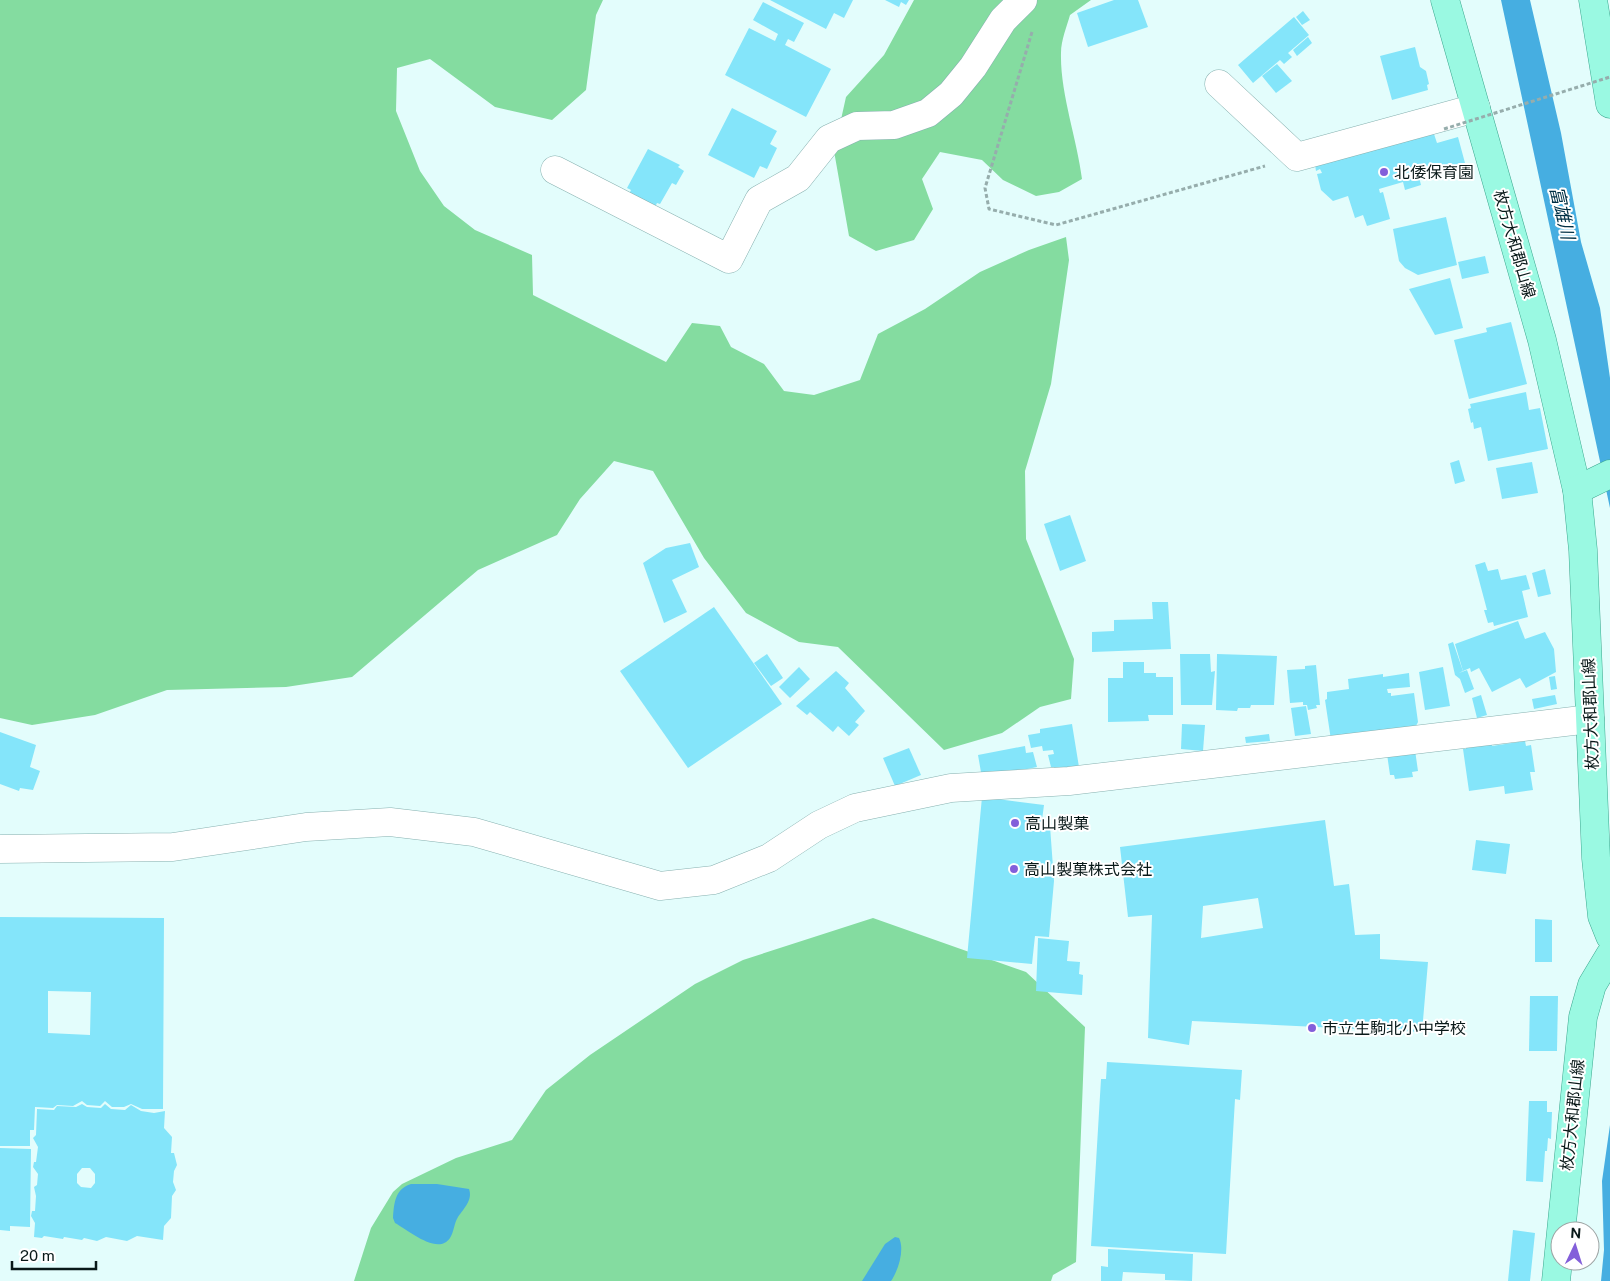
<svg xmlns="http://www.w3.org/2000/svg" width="1610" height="1281" viewBox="0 0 1610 1281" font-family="'Public Sans','Noto Sans JP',sans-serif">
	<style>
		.forest { fill: #84dca0 }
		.water { fill: #46aee1 }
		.building { fill: #84e5fa; fill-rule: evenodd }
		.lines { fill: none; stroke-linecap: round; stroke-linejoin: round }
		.minor-casing { stroke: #87b1b0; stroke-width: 29 }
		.major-casing { stroke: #3ca88f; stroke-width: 29 }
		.path { stroke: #96adac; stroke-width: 3; stroke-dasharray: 4 2.5; stroke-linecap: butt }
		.minor { stroke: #fff; stroke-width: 28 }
		.major { stroke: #9af9e2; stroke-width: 28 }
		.path-bridge { stroke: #96adac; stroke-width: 3; stroke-dasharray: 4 2.5; stroke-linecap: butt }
		.poi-dot { fill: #835fda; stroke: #fff; stroke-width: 2 }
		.labels { text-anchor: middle; stroke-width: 4; stroke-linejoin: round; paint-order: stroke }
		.poi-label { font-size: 16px; fill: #091919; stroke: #fff; text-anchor: start }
		.street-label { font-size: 16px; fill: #091919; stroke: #fff }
		.water-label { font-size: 18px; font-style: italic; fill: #013045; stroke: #fff }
	</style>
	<rect width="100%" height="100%" fill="#e3fdfc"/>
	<g class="forest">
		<polygon points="0,0 603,0 596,15 586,90 552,120 495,107 430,59 397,68 396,111 420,171 444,206 475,230 532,255 533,295 666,362 692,323 720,326 731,347 764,364 784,391 814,395 860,380 878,334 925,309 980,272 1029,250 1066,237 1069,260 1051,384 1025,471 1026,539 1074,659 1071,699 1040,707 1002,733 944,750 838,647 799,642 746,613 704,558 653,471 614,461 580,499 557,535 478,570 352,677 286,687 167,690 95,715 32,725 0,718"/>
		<path d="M914,0h177l-21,15c-3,11 -9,25 -9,38 -1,40 16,86 21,126l-23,13 -23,4 -33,-16 -21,-20 -42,-8 -18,27 11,30 -19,31 -38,11 -27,-15 -15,-85 12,-54 38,-42z"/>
		<polygon points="873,918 1026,972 1085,1027 1076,1262 1053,1275 1051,1281 354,1281 371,1228 393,1192 402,1184 456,1158 512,1140 546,1090 590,1055 695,984 743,960"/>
	</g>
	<g class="water">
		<polygon points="1501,0 1530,0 1561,133 1581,242 1600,308 1610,378 1610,508"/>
		<polygon points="1610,1125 1610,1281 1601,1281 1604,1250 1602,1181"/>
		<path d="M411,1184h26l32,5c4,11 -5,19 -11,28 -4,6 -4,15 -8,21 -12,18 -42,-8 -55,-15l-2,-5c1,-15 2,-29 18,-34z"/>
		<path d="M895,1237l4,1c6,12 -1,33 -8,43h-29l23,-37z"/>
	</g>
	<g class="building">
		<polygon points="770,0 853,0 844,18 834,13 826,29"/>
		<polygon points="885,0 909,0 906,5 901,2 899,7"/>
		<polygon points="1114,0 1138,0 1148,27 1088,47 1077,13"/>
		<polygon points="763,2 804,23 794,42 788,39 785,45 831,69 806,117 725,75 749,28 775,41 778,34 753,20"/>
		<polygon points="1303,11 1310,20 1302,25 1296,17"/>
		<polygon points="1294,17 1309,35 1288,53 1292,57 1284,64 1280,60 1253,83 1238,65"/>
		<polygon points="1308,37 1312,43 1297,56 1293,50"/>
		<polygon points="1415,47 1420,67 1426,71 1429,84 1427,85 1428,90 1392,100 1380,56"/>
		<polygon points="1277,64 1292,81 1276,93 1262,76"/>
		<polygon points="732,108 777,131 770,144 777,148 767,169 760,166 754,178 708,155"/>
		<polygon points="1433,131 1437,143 1458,137 1465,163 1419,177 1421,185 1405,190 1403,182 1379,189 1380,193 1383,192 1390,219 1367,226 1363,215 1355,218 1348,196 1333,201 1321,190 1317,174 1322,173 1320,169 1316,171 1315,165"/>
		<polygon points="648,149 680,165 678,167 684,171 676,185 672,183 660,204 657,203 655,207 629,194 631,190 627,188"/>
		<polygon points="1446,217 1457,265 1418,275 1405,268 1399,261 1393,229"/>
		<polygon points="1485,256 1489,273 1462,279 1458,262"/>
		<polygon points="1450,278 1463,328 1435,335 1409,289"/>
		<polygon points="1511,322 1527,384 1469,399 1454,340 1487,332 1486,328"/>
		<polygon points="1526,392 1529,410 1540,408 1548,449 1488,461 1481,427 1474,429 1473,422 1471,423 1468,409 1471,408 1470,404"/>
		<polygon points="1459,460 1465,481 1455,484 1450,463"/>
		<polygon points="1532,462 1538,493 1502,499 1496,468"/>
		<polygon points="1070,515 1086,561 1060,571 1044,524"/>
		<polygon points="690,543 699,567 672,580 687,612 664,623 643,563 666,548"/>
		<polygon points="1485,562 1488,571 1498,569 1501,580 1526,575 1530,589 1522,591 1528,617 1494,626 1493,622 1488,623 1484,610 1487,610 1475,565"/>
		<polygon points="1545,569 1551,594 1538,597 1532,573"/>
		<polygon points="1152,602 1168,602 1171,649 1092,652 1092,632 1114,631 1114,620 1153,619"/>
		<polygon points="714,607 782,704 688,768 620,671"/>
		<polygon points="1518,621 1525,639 1545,632 1554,649 1556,672 1526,688 1520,678 1492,692 1479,668 1471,672 1470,668 1463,671 1455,644"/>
		<polygon points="1453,642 1463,671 1459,673 1467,670 1474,689 1465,693 1460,679 1455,675 1448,644"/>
		<polygon points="767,654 783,678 771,686 754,663"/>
		<polygon points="1180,654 1210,654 1211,672 1215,671 1212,705 1181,705"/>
		<polygon points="1217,654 1277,656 1274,705 1251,705 1250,708 1238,708 1237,711 1216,710"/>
		<polygon points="1123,662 1144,662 1144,673 1156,673 1156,677 1173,677 1173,715 1148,715 1149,721 1108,722 1108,678 1123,678"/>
		<polygon points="1316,665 1320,705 1316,705 1317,708 1308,710 1307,705 1303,705 1303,702 1290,703 1287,670 1305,669 1305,666"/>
		<polygon points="799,667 810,679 790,698 779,687"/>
		<polygon points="1443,667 1450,706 1425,710 1419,672"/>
		<polygon points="836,671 849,683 845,688 865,711 855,722 859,725 849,736 838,726 833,732 810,712 807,715 796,706"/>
		<polygon points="1409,673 1410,687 1387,689 1388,693 1391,693 1391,696 1414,693 1418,722 1416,726 1331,740 1325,700 1327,699 1327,692 1349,689 1348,679 1383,674 1383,677"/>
		<polygon points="1555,676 1557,689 1551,690 1549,677"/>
		<polygon points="1481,695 1487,715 1477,718 1472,698"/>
		<polygon points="1555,695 1557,704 1534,709 1532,699"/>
		<polygon points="1306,706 1311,734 1295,736 1291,708"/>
		<polygon points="1072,724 1079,767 1055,771 1054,767 1051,767 1048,755 1054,754 1053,750 1043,751 1042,746 1031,748 1028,735 1040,733 1040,729"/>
		<polygon points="1182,724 1205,725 1203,751 1181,749"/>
		<polygon points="0,732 36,745 30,767 40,771 33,790 20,788 19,791 0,784"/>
		<polygon points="1269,734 1270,741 1246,743 1245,737"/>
		<polygon points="1492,740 1492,746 1525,741 1526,746 1531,745 1535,772 1530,772 1533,790 1505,794 1504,786 1469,791 1463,749 1466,749 1465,744"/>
		<polygon points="1025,746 1026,753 1033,752 1037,767 982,778 978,755"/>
		<polygon points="909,748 921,775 895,786 883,758"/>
		<polygon points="1415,750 1418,771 1412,772 1413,777 1395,779 1394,775 1390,775 1387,754"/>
		<polygon points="982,797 1044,805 1042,820 1045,822 1046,826 1050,826 1054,881 1049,937 1035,936 1032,964 967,958"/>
		<path d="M1325,820l9,66 15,-2 6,51 25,-1v25l48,3 -6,70 -230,-11 -3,24 -41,-7 4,-123 -24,2 -8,-70zM1258,898l5,30 -62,10 2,-32z"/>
		<polygon points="1476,840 1510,844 1506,874 1472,870"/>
		<path d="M0,917l164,1 -1,191h-21l-11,-5 -7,3h-12l-7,-6 -5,5 -13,-1 -5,-4 -9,5 -16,-1 -4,3 -18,-1 -1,23h-4v16h-30zM48,991l43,1 -1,43 -42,-2z"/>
		<polygon points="1535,919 1552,920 1552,962 1535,962"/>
		<polygon points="1038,938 1069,941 1067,961 1080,962 1079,974 1083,975 1082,995 1036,991"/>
		<polygon points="1530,996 1558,996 1557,1051 1529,1051"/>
		<polygon points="1107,1062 1242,1070 1240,1100 1235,1099 1226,1254 1091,1246 1101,1079 1106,1079"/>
		<polygon points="1529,1101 1547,1101 1547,1112 1552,1112 1551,1139 1548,1138 1547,1151 1545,1151 1543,1182 1526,1181"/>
		<path d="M82,1104l5,3 14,1 4,-4 6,5 14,1 6,-5 10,6 13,2 11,-2 -1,17 8,9 -1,16h3l3,12 -3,6 -1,11 3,8 -4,6 -1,22 -7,8 -1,14 -26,-4 -10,5 -21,-4 -9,4 -13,-3 -2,2 -18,-3 -1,2 -19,-3 -2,2 -8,-1 1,-14 -4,-7 1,-5h3l1,-15 -2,-9 3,-2 1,-11 -5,-7 1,-5h2l2,-15 -5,-9 3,-3 1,-26 17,1 3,-4 19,1zM82,1168h8l5,6v9l-4,5 -10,-1 -4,-4v-9z"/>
		<polygon points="0,1148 31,1149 30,1227 10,1226 10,1231 0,1230"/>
		<polygon points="1513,1230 1535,1233 1530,1281 1508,1281"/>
		<polygon points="1108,1249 1193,1254 1192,1281 1165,1280 1165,1274 1123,1272 1122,1281 1101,1281 1101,1266 1108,1267"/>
	</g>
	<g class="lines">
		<g class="minor-casing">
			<g id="minor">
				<polyline points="1219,84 1297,157 1476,108"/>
				<polyline points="555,170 729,259 759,200 798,178 829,139 857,126 894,125 928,113 951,94 973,67 1003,20 1023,0"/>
				<polyline points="0,849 173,847 306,827 390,822 474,832 660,886 714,880 769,858 819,825 855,808 951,788 1069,781 1590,719"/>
			</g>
		</g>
		<g class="major-casing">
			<g id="major">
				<polyline points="1445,0 1542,340 1577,490 1583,550 1596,858 1602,916 1610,936"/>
				<polyline points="1593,0 1610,104"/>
				<polyline points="1577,490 1610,474"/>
				<polyline points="1556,1281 1583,1017 1592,985 1610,955"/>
			</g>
		</g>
		<polyline class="path" points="1032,32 985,188 989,209 1056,225 1265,166"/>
		<use href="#minor" class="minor"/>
		<use href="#major" class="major"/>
		<polyline class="path-bridge" points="1444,129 1610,77"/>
	</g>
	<g class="poi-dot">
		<circle cx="1384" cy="172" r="5"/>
		<circle cx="1015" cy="823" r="5"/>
		<circle cx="1014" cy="869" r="5"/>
		<circle cx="1312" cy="1028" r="5"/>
	</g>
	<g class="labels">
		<g class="poi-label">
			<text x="1394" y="178">北倭保育園</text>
			<text x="1025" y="829">高山製菓</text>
			<text x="1024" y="875">高山製菓株式会社</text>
			<text x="1322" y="1034">市立生駒北小中学校</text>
		</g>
		<g class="street-label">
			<text transform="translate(1515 244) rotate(74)" y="6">枚方大和郡山線</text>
			<text transform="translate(1590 714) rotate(-92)" y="6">枚方大和郡山線</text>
			<text transform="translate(1572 1115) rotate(-84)" y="6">枚方大和郡山線</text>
		</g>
		<g class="water-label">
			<text transform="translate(1562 213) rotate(77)" y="6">富雄川</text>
		</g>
	</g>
	<g transform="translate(1575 1246) rotate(4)"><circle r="24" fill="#ffffff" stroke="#9da3a3"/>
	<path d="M0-4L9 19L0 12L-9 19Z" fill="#835fda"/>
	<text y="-8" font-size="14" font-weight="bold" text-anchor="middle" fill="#091919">N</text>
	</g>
	<path d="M12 1261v8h84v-8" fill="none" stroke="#091919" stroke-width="2.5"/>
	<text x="20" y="1261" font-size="15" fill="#091919" stroke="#ffffff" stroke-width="4" paint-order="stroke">20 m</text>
</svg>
